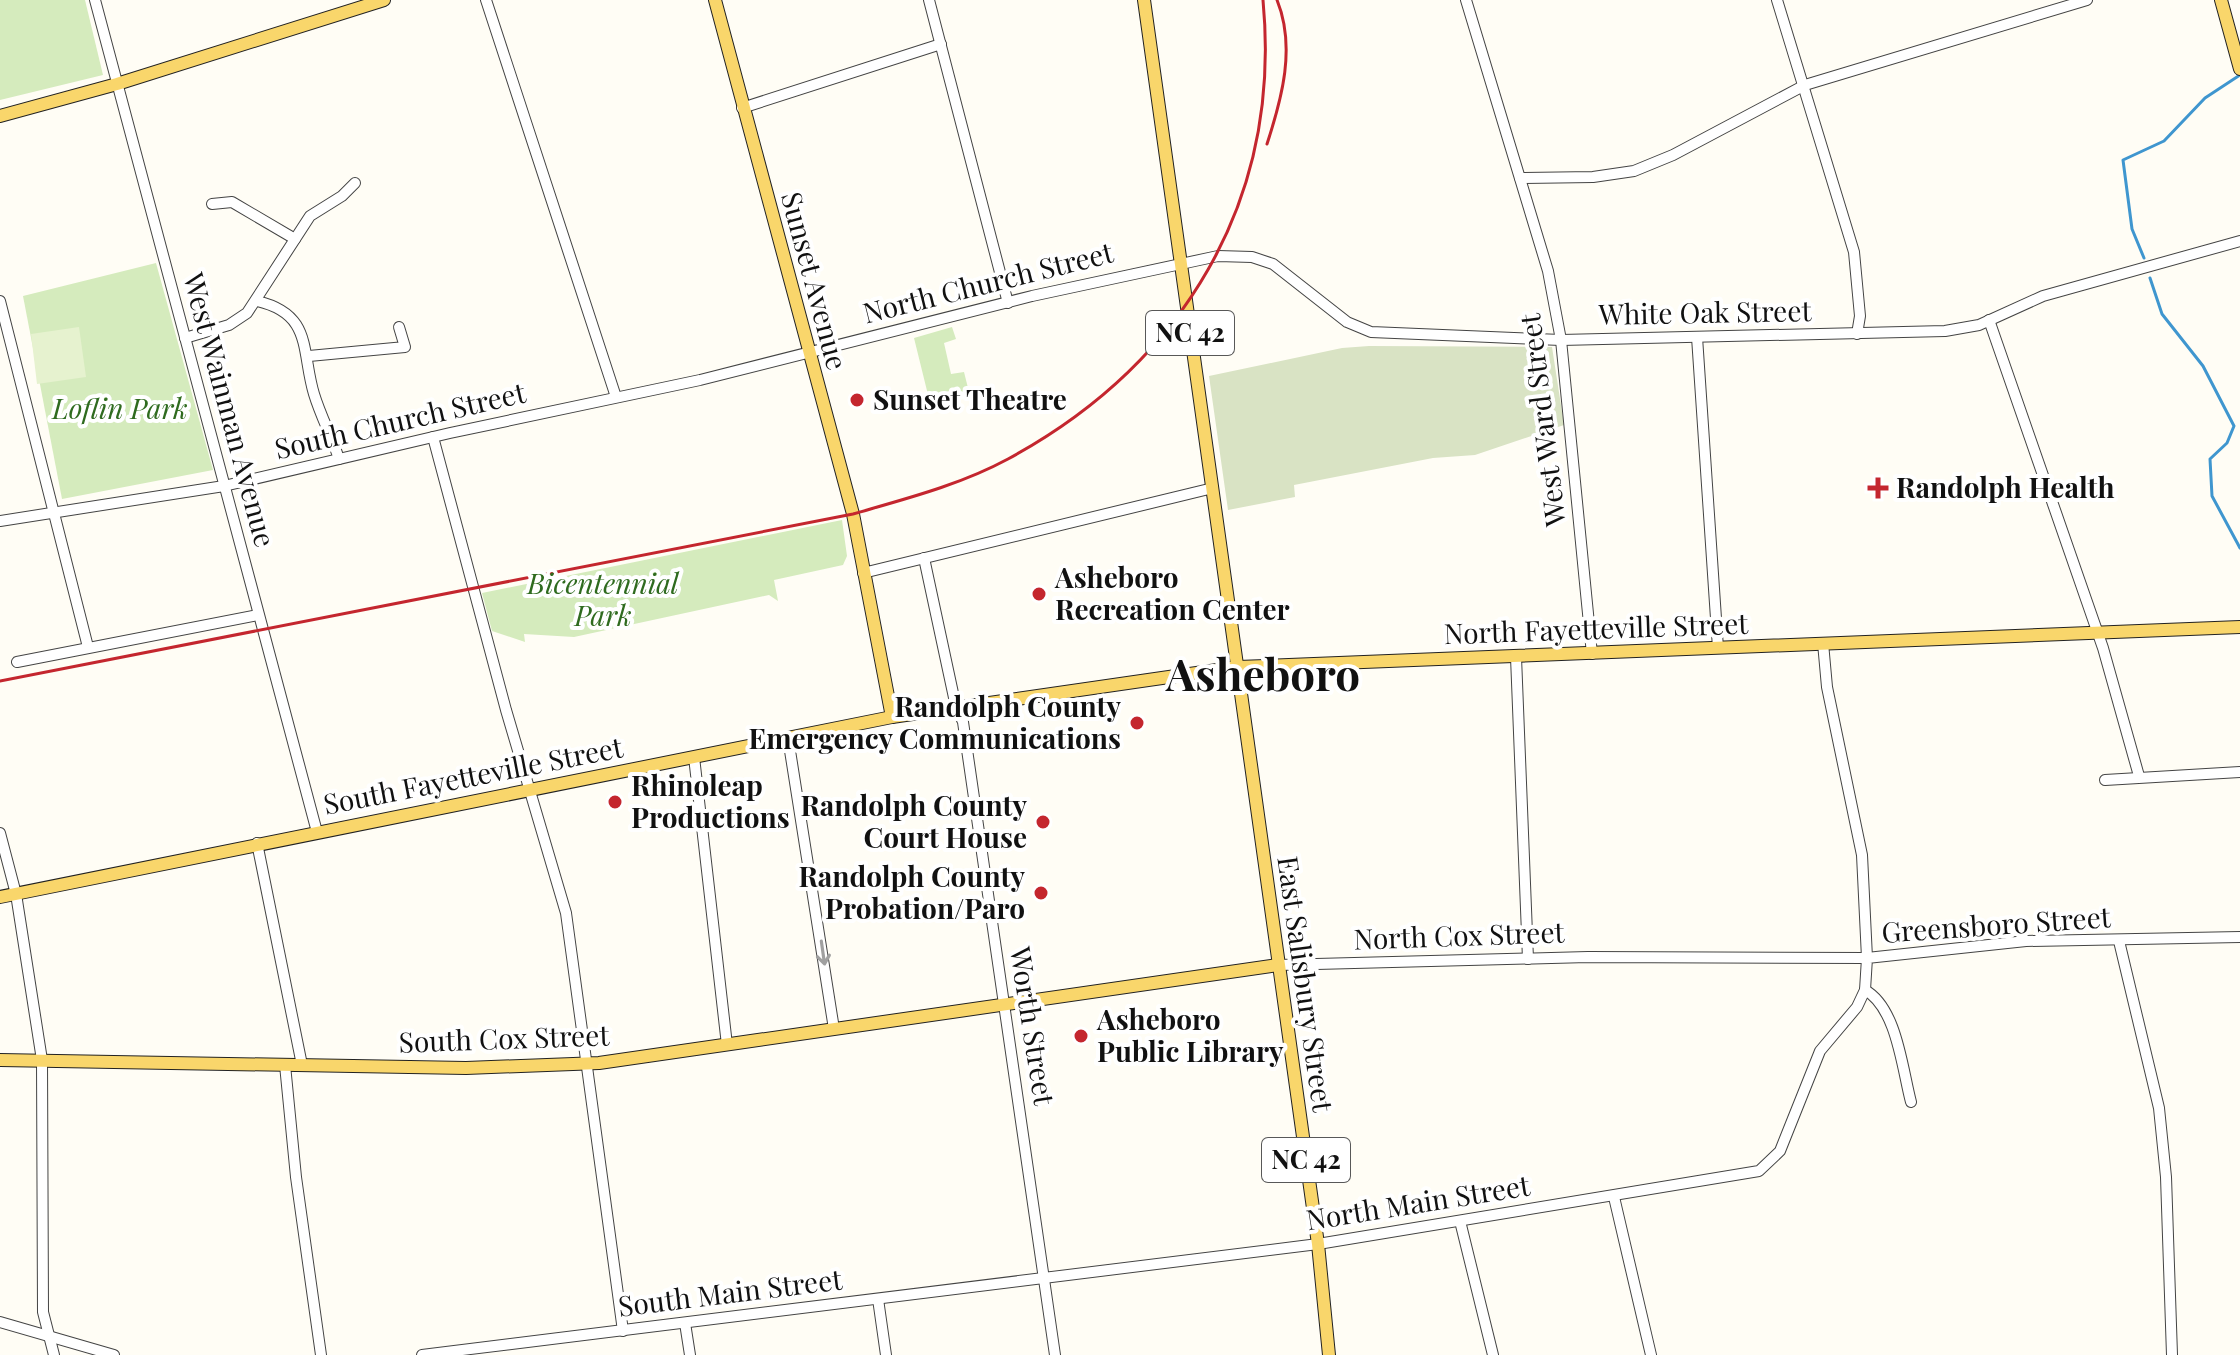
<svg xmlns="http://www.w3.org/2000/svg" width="2240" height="1355" viewBox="0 0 2240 1355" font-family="'Playfair Display',serif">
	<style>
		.green { fill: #d5ebbd }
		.cemetery { fill: #d9e3c4 }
		.pitch { fill: #e6f2cf }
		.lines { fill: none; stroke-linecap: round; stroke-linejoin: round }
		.stream { stroke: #3f96cf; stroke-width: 3 }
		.minor-casing { stroke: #444; stroke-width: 12 }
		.major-casing { stroke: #222; stroke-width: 14 }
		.minor { stroke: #fff; stroke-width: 10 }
		.major { stroke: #f9d66b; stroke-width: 12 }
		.rail { stroke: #c4262e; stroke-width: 3 }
		.oneway { stroke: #a0a0a0 }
		.poi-dot { fill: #c4262e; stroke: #fff; stroke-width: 3 }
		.labels { text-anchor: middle; stroke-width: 8; stroke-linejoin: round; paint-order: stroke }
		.shield { fill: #fff; stroke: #585858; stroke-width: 2 }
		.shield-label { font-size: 26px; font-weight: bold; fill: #111 }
		.street-label { font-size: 28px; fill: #111; stroke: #fff }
		.poi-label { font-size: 28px; font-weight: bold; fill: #111; stroke: #fff; text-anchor: start }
		.park-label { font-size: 28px; font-style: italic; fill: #2f6b1f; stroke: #fff }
		.town-label { font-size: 44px; font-weight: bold; fill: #111; stroke: #fff }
	</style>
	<rect width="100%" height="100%" fill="#fffdf5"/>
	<g class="green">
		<polygon points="0,0 85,0 103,75 0,100"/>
		<polygon points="156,263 213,470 62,499 23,296"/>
		<polygon points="952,327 956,339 944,343 951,374 964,372 969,392 948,397 947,405 931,407 914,338"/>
		<polygon points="842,520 847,556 843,565 774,580 778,601 769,595 574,637 524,634 525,642 492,631 482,593"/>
	</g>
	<polygon class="cemetery" points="1369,346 1552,347 1564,425 1475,455 1433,458 1294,485 1295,497 1228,510 1209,376 1342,348"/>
	<polygon class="pitch" points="79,327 86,377 37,384 31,334"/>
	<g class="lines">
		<g class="stream">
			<polyline points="2144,258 2132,229 2123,160 2164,141 2205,98 2240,75"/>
			<polyline points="2150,278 2162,314 2203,366 2234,426 2227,443 2210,459 2212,496 2240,548"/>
		</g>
		<g class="minor-casing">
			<g id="minor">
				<polyline points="95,0 317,832"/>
				<polyline points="486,0 616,397"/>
				<polyline points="929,0 1008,303"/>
				<polyline points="1466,0 1548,271 1561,340 1592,654"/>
				<polyline points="1777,0 1854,252 1860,316 1857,334"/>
				<polyline points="742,108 941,44"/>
				<polyline points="1520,178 1593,177 1634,171 1673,155 1805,85 2087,0"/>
				<polyline points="212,204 232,202 295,239"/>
				<polyline points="0,301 88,647"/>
				<path d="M257,301c56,13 44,50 57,93 7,23 18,43 25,65"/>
				<polyline points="1989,320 2103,648 2139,776"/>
				<polyline points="1697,337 1718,648"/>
				<polyline points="185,338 229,325 247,313 310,216 342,196 355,183"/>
				<polyline points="309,356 405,347 399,327"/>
				<polyline points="433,437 506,710 566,913 623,1331"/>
				<polyline points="0,521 224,486 450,433 700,380 1032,296 1218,256 1252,257 1273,264 1347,322 1371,332 1561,340 1945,331 1979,325 2043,296 2240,241"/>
				<polyline points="924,558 956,707 963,722 1055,1355"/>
				<polyline points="863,573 1213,488"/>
				<polyline points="1516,657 1528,959"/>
				<polyline points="17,662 258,615"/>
				<polyline points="788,738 834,1029"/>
				<polyline points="694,757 727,1045"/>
				<polyline points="2105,780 2240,772"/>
				<polyline points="0,833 16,894 42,1060 43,1312 54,1355"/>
				<polyline points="257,843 302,1065"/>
				<polyline points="2119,941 2159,1108 2166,1177 2172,1355"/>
				<polyline points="1278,965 1588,957 1867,958 1862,855 1827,687 1823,643"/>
				<path d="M1865,990c32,18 37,78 46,112"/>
				<polyline points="285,1065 296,1177 321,1355"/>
				<polyline points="1614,1197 1651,1355"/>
				<polyline points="1460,1221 1493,1355"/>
				<polyline points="878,1299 886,1355"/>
				<polyline points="0,1322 114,1355"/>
				<polyline points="685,1323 690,1355"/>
				<polyline points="422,1355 1318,1244 1759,1171 1780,1151 1820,1051 1857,1007 1865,990 1867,958 2026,941 2240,937"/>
			</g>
		</g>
		<g class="major-casing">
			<g id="major">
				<polyline points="715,0 853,514 892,717"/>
				<polyline points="1144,0 1318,1244 1329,1355"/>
				<polyline points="2221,0 2240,69"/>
				<polyline points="0,116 117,84 384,0"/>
				<polyline points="0,897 892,717 1238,667 2240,627"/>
				<polyline points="0,1060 466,1068 599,1063 1278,965"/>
			</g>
		</g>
		<use href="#minor" class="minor"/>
		<use href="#major" class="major"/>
		<g class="rail">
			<path d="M1267,144c15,-46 29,-97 10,-144"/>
			<path d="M0,681l853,-167c52,-15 107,-29 155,-55 175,-95 274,-258 255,-459"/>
		</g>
	</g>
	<defs><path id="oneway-shaft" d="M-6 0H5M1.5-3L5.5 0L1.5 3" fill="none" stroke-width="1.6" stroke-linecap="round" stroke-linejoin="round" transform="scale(2)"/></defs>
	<use class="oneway" href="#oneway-shaft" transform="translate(823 953) rotate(82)"/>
	<g class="poi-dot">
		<circle cx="857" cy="400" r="8"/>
		<path d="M1874 476h8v8h8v8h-8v8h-8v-8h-8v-8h8z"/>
		<circle cx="1039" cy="594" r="8"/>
		<circle cx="1137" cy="723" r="8"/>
		<circle cx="615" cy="802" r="8"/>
		<circle cx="1043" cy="822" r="8"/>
		<circle cx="1041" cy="893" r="8"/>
		<circle cx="1081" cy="1036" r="8"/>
	</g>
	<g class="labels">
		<g class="shield">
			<rect x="1146" y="311" width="88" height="44" rx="6"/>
			<rect x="1262" y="1138" width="88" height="44" rx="6"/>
		</g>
		<g class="shield-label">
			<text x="1190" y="342">NC 42</text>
			<text x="1306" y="1169">NC 42</text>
		</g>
		<g class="street-label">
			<text transform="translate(814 281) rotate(75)" y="10">Sunset Avenue</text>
			<text transform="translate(988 283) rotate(-14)" y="10">North Church Street</text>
			<text transform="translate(1705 313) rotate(-1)" y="10">White Oak Street</text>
			<text transform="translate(229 410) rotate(75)" y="10">West Wainman Avenue</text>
			<text transform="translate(1543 420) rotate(-97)" y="10">West Ward Street</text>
			<text transform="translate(400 421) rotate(-13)" y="10">South Church Street</text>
			<text transform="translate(1596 629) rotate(-2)" y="10">North Fayetteville Street</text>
			<text transform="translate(473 776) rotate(-11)" y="10">South Fayetteville Street</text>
			<text transform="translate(1996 925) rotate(-4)" y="10">Greensboro Street</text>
			<text transform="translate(1459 936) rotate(-2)" y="10">North Cox Street</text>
			<text transform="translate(1305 984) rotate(82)" y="10">East Salisbury Street</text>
			<text transform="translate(1032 1026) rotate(81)" y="10">Worth Street</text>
			<text transform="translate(504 1039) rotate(-2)" y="10">South Cox Street</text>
			<text transform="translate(1418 1203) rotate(-9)" y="10">North Main Street</text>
			<text transform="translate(730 1293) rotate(-7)" y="10">South Main Street</text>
		</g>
		<g class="poi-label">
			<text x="873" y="410">Sunset Theatre</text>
			<text x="1896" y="498">Randolph Health</text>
			<text x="1055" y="588">Asheboro<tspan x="1055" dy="32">Recreation Center</tspan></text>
			<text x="1121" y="717" text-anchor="end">Randolph County<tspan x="1121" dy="32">Emergency Communications</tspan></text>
			<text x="631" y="796">Rhinoleap<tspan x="631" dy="32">Productions</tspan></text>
			<text x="1027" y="816" text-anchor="end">Randolph County<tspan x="1027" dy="32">Court House</tspan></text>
			<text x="1025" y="887" text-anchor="end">Randolph County<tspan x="1025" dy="32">Probation/Paro</tspan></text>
			<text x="1097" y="1030">Asheboro<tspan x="1097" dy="32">Public Library</tspan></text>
		</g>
		<g class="park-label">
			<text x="120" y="419">Loflin Park</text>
			<text x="603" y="594">Bicentennial<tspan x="603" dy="32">Park</tspan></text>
		</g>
		<g class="town-label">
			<text x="1263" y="691">Asheboro</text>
		</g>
	</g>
</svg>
